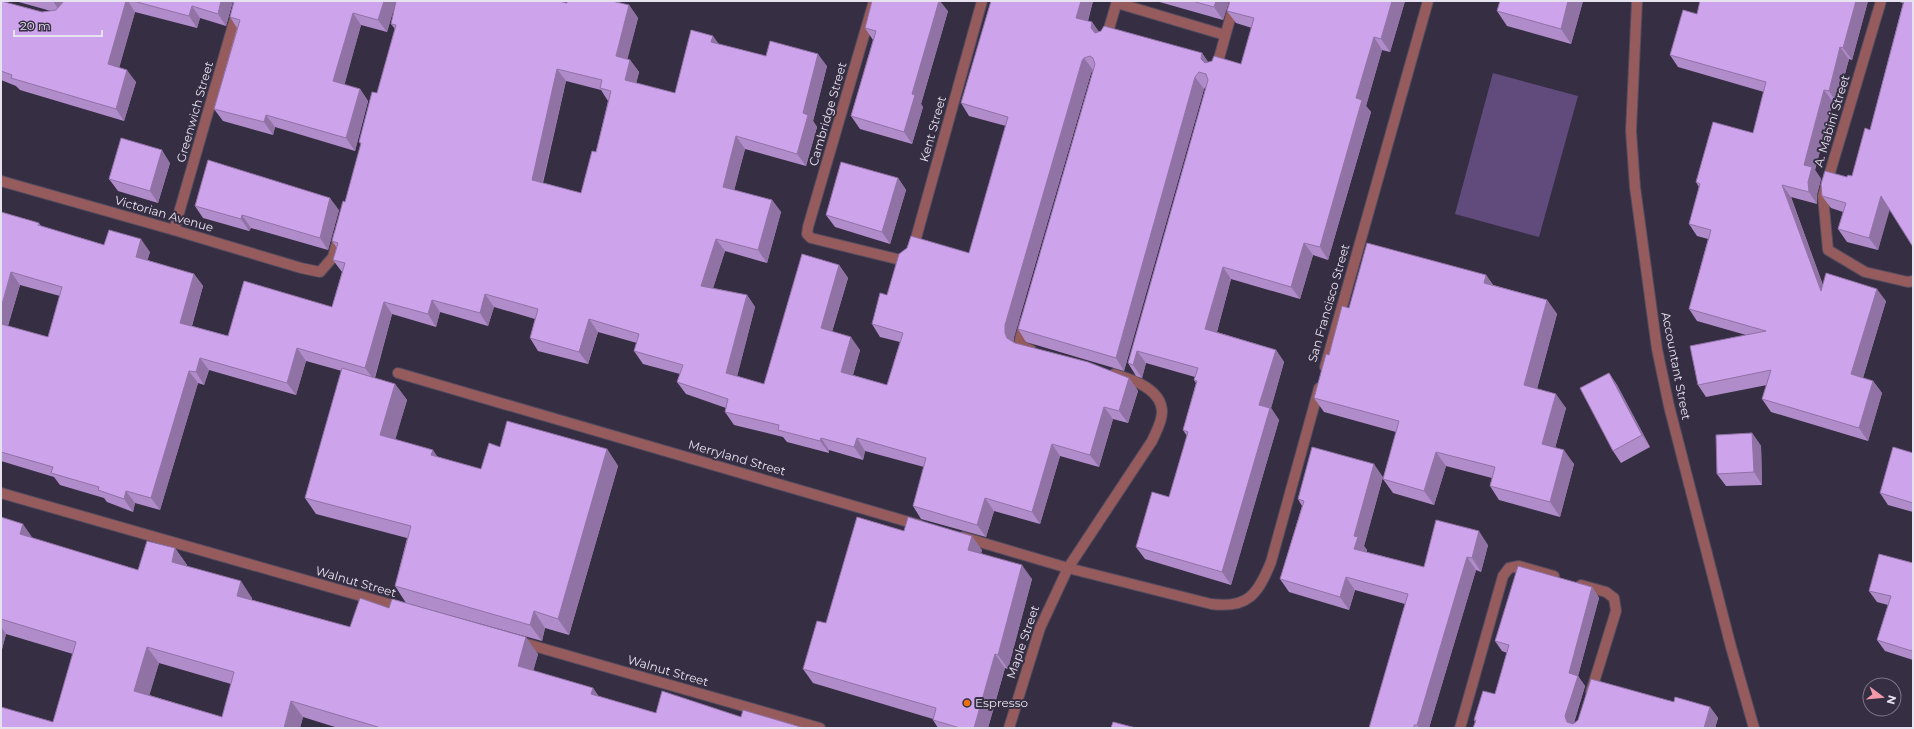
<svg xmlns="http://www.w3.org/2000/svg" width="1914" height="729" viewBox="0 0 1914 729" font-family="Montserrat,sans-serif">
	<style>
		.pitch { fill: #604b7c }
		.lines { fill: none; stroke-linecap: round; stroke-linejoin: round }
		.minor-casing { stroke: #524b5f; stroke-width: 12 }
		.minor { stroke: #955b5d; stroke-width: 10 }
		.wall { fill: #b08ccb; fill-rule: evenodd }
		.shaded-wall { fill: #9072a5 }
		.building { fill: #cda3ec; stroke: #9072a5; fill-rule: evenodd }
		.food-dot { fill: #e8710a; stroke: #362e43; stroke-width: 1.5 }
		.labels { text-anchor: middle; stroke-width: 4; stroke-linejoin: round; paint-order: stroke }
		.street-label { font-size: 12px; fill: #e7e2f0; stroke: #362e43 }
		.poi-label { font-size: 12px; fill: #e7e2f0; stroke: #362e43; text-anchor: start }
	</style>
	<rect width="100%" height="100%" fill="#362e43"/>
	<polygon class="pitch" points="1493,73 1578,96 1539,237 1455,214"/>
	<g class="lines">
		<g class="minor-casing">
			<g id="minor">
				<polyline points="874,1 808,227 807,234 811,238 905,261 911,256 982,1"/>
				<polyline points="1637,1 1631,131 1635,187 1657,349 1669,406 1731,647 1754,728"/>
				<polyline points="1881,1 1823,196 1828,250 1865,272 1908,282 1913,281"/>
				<polyline points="1117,3 1225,35"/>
				<polyline points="1106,39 1117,1"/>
				<polyline points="1216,69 1235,1"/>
				<polyline points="1,181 174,230 301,268 320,272 333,257 339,235"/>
				<polyline points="174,230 240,1"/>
				<polyline points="1025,321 1020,339 1020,345 1031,350"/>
				<polyline points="1325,367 1428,1"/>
				<polyline points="398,373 919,525"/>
				<polyline points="1,493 403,608"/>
				<path d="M963,537l105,31 143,36c37,5 47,-10 60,-42l48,-174"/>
				<polyline points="1581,585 1606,592 1614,598 1616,611 1591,692"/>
				<polyline points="520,642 820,728"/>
				<path d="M1009,728l31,-100 28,-60 84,-127c4,-9 10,-19 10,-29 0,-23 -30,-33 -48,-38"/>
				<polyline points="1460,728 1503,576 1509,568 1519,566 1554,576"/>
			</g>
		</g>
		<use href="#minor" class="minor"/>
	</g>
	<g class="wall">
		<polygon points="1,1 42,12 51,11 15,1 233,1 226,26 200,18 197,28 135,12 119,67 136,82 124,121 20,90 16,86 1,80"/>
		<polygon points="396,1 387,32 361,25 344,85 360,89 368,101 355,151 275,127 273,135 223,121 214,109 237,28 230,17"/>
		<path d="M991,1h102l-5,20 4,1 7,10 103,21 6,9 33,2 11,-36 -16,-5 -9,-12 178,-10 -15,51 -8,-2 -16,56 5,6 -43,148 -15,-5 -13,44 -69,-20 -14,53 59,18 8,12 -13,46 8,12 -48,165 -86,-26 -9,-12 33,-50 18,-61 -4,-6 13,-47 -2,-3 1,-3 -49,-14 -4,15 -6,-2 -8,-13 78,-276 -2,2 -80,282 -98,-29 -8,-13 75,-259 -2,3 -77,264v5l1,1 114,35 9,13 -10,32 -15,-4 -14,48 -39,-11 -20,68 -46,-13 -8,26 -65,-18 -8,-13 11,-39 -59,-16 -2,9 -34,-10v3l-42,-11 -4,-5 -49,-12 -9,-13 1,-4 -40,-14 -9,-12 3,-8 -37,-10 -9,-13 3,-8 -39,-11 -10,32 -50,-13 -8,-13 5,-19 -41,-12 -6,19 -48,-14 -4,15 -44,-13 -17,64 20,6 12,16 -12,39 43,18 43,12 19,-22 107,2 11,17 -49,169 -24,-7 -3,13 -136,-38 -11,-17 12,-48 -91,-24 -11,-16 37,-127 -36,-10 -10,34 -87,-25 -5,15 -6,-2 -38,127 -25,-7 -2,9 -26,-10 -3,-4 -44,-13 -6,-8 -53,-16v-249l38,11 2,3 63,19 46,7 -3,8 47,14 9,12 -11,40 36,10 104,-29 10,-35 -9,-12 4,-12 -5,-7 13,-39 16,-57 -2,-3 18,-49 18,-64 -4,-5 176,-21 62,2 9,13 -11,41 3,1 9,12 -3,11 39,10 44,-49 47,12 61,10 -14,55 4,6 -11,39 -61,-17 -11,41 38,10 9,12 -14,51 -42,-12 -12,37 34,7 8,12 -18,69 27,8 75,-119 9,13 -16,54 28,18 -7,25 34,10 13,-43 -20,-5 -8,-13 15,-29 82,-42 37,-127 -37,-10 -8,-13zM566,81l35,9 7,11 -12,51 -15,41 -38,-10zM20,285l40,11 -12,41 -40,-11z"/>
		<polygon points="1156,1 1229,1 1223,20"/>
		<polygon points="1500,1 1583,1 1571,44 1507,26 1497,11"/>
		<polygon points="1868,1 1852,60 1849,59 1837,103 1833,102 1815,170 1821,179 1817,194 1817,204 1791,197 1823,285 1886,301 1863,378 1873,381 1882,393 1868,441 1771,412 1762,399 1767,385 1706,397 1698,385 1746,335 1697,321 1689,309 1708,239 1697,236 1689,224 1699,187 1696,182 1753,133 1764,92 1678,67 1670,55 1697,14"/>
		<polygon points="1896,1 1913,1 1889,210 1878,250 1847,242 1838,229 1843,212 1831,208 1822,196 1847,177 1852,176 1870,130 1903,3"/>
		<polygon points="948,11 921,104 923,107 912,144 860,129 851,116 873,40 865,28"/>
		<polygon points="170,163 158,203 118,191 109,179"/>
		<polygon points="898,178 906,190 890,244 835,227 826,215"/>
		<polygon points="195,206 339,210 328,250 251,228 249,231 203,218"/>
		<polygon points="1486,275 1493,285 1547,300 1557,314 1537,389 1566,408 1555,448 1574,464 1560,517 1499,500 1490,486 1492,478 1446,466 1434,505 1393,493 1383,479 1396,432 1324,412 1314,398 1329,355 1349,308"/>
		<polygon points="1609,373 1617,385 1650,447 1621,463 1613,451"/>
		<polygon points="1752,433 1761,446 1762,485 1726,486 1717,474"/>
		<polygon points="1913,453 1913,512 1888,505 1880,493"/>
		<polygon points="1383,477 1364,546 1367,550 1367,552 1424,567 1488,545 1481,572 1476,570 1429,728 1369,728 1405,604 1355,590 1349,610 1289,592 1280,579 1302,506 1298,499"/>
		<path d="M1,517l31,21 106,32 37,-22 12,17 -1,1 66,32v2l98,27 39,-19 149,46 -5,17 60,17 5,8 58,17 85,4 63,11h-466l-35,-11 -3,11h-299l52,-6 20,-68 -67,-20 -5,19zM159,663l72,21 -9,33 -73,-22z"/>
		<polygon points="904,531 982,550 981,553 1032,579 1008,669 1005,668 988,728 938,728 933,720 933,719 813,683 803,669"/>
		<polygon points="1913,563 1913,660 1885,651 1877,640 1888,605 1877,602 1869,591"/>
		<polygon points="1592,587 1599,598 1578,676 1585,686 1574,723 1674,702 1710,707 1718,718 1715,728 1475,722 1474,720 1495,694 1507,653 1502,651 1495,641"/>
	</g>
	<g class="shaded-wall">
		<polygon points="53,1 64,1 59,10"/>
		<polygon points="126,1 128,1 135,12 117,76 108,64"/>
		<polygon points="221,1 233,1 226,26 218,14"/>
		<polygon points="384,1 396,1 387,32 378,20"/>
		<polygon points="939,1 940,1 948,11 921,104 923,107 912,144 904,132 912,94"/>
		<polygon points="1081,1 1093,1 1085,30 1076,18"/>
		<polygon points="1216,1 1229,1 1223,20 1214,7"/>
		<polygon points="1392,1 1405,1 1390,52 1381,39"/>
		<polygon points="1568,1 1583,1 1571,44 1561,29"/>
		<polygon points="1856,1 1868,1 1852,60 1843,48"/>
		<polygon points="629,5 638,18 625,69 616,56"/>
		<polygon points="192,6 200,18 197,28 189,16"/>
		<polygon points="353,13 361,25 342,94 333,81"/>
		<polygon points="1092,22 1101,35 1100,41 1091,28"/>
		<polygon points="713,36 722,48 711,42"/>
		<polygon points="1374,37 1382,50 1366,106 1371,112 1328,260 1320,247 1356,98"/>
		<polygon points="1840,47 1849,59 1837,103 1829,91"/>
		<polygon points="1202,53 1210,65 1210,71 1201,59"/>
		<polygon points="818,54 827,66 813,121 817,127 806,166 797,154 803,113"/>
		<polygon points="1084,58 1093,70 1091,73 1014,337 1014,345 1007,338 1005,333 1005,325 1082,61"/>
		<polygon points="630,60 639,72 634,93 625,80"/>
		<polygon points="557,69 566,81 540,193 532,180"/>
		<polygon points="127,70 136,82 124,121 116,109"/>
		<polygon points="1195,77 1204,89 1124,371 1116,358"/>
		<polygon points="360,89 368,101 355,151 346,138"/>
		<polygon points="1824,90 1833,102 1815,170 1821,179 1817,194 1817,204 1809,192 1804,165"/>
		<polygon points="266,115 275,127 273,135 264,122"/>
		<polygon points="736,136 745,149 732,199 723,187"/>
		<polygon points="162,150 170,163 158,203 150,191"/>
		<polygon points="898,178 906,190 890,244 882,232"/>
		<polygon points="1782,185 1791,197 1829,303 1821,291"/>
		<polygon points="1881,196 1890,209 1878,250 1869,238"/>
		<polygon points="330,198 339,210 328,250 320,238"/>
		<polygon points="772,200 781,212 767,263 758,250"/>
		<polygon points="242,215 251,228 249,231 241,219"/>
		<polygon points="141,239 150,252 145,269 136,257"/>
		<polygon points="716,239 725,251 710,298 701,286"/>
		<polygon points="1304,243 1313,255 1300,299 1291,287"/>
		<polygon points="839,265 848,278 829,341 821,328"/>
		<polygon points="1223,267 1231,279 1214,342 1205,329"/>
		<polygon points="11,272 20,285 5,335 1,328 1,308"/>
		<polygon points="194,274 203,286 189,335 180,323"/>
		<polygon points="1486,275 1496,289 1484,283"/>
		<polygon points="1877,289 1886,301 1860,387 1851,374"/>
		<polygon points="485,294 494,307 488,326 480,313"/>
		<polygon points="747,295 755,307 735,385 726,373"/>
		<polygon points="432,300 440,312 436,327 428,314"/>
		<polygon points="1547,300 1557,314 1534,399 1524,385"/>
		<polygon points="384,302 392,314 374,380 365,368"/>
		<polygon points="589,319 598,332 588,364 579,352"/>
		<polygon points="851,337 860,350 850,384 841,372"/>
		<polygon points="297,348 306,361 296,395 287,383"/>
		<polygon points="1276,350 1284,362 1271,408 1279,420 1231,585 1222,572 1259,405"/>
		<polygon points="1137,351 1146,363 1142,378 1133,365"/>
		<polygon points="200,358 209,370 204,385 196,372"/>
		<polygon points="189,371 198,383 160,510 151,498"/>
		<polygon points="1609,373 1617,385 1650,447 1642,435"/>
		<polygon points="1129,378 1138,391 1128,423 1119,411"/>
		<polygon points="1873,381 1882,393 1868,441 1859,428"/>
		<polygon points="395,384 407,400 392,451 380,435"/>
		<polygon points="1556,394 1566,408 1552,459 1542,444"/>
		<polygon points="1104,407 1113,419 1099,467 1090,455"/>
		<polygon points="1752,433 1761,446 1762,485 1754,472"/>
		<polygon points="821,438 829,450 829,453 820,441"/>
		<polygon points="857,438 865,451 863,460 854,447"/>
		<polygon points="1052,444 1060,456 1040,524 1032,512"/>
		<polygon points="607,449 618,466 569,635 558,619"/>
		<polygon points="433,450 444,466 431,455"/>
		<polygon points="1564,450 1574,464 1560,517 1550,502"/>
		<polygon points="1436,452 1446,466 1434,505 1424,491"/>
		<polygon points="1374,464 1383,477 1364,546 1367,550 1363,562 1354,549 1354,536"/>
		<polygon points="126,491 135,503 133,512 124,499"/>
		<polygon points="985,498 994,511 986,537 977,525"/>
		<polygon points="23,524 34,540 20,534"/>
		<polygon points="1479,531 1488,545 1481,572 1472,558"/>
		<polygon points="972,536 982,550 978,564 968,550"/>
		<polygon points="175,548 187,565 183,578 172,562"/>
		<polygon points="1467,557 1476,570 1429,728 1419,728 1417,725"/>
		<polygon points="1022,565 1032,579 1008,669 998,655"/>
		<polygon points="1346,577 1355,590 1349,610 1340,597"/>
		<polygon points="241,581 252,598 248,612 237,596"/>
		<polygon points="1592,587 1599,598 1578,676 1585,686 1573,726 1567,722 1565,716 1569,673"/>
		<polygon points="534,611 545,628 542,641 530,625"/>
		<polygon points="1,626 6,634 1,653"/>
		<polygon points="526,637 538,654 530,683 518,666"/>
		<polygon points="147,647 159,663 146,707 134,691"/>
		<polygon points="995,654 1005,668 988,728 974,728"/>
		<polygon points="593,688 605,705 591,694"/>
		<polygon points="291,701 303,717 300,728 284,728"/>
		<polygon points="1710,707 1718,718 1715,728 1704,728"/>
	</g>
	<g class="building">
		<polygon points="1,1 42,12 56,10 64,1 126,1 108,64 127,70 116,109 11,78 12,75 1,71"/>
		<polygon points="133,1 221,1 218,14 192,6 189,16"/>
		<polygon points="234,1 384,1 378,20 353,13 333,81 360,89 346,138 266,115 264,122 214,109 240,20 230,17"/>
		<path d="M396,1h163l8,2v-2h45l17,4 -13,51 14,4 -5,20 50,13 16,-63 22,6 -2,6 55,14 4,-15 48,13 -15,59 5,2 -11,39 -61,-18 -13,51 49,13 -14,50 -42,-11 -15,47 46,9 -21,78 38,11 38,-130 37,11 -18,63 30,9 -10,35 46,13 16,-52 -31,-9 8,-31 7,2 12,-41 8,-6 4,-12 58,17 39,-136 -47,-14 30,-102h90l-5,17 16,4 -1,6 4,5 6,-2 3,-5 98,27 -1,6 4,4 7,-2 2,-5 27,8 13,-46 -27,-7 3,-10h162l-11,38 -7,-2 -18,61 6,2 -42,147 -16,-4 -13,44 -68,-20 -18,62 71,21 -17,55 11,3 -48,164 -86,-25 16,-55 17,5 19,-65 -5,-2 14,-49 -3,-1 4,-12 -61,-17 -4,14 -5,-2 80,-283 -2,-6 -7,-2 -4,5 -79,281 -98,-29 77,-265 -2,-6 -3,-2 -6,2 -2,3 -77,264v8l2,5 8,5 73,19 41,16 -10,33 -15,-4 -14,48 -38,-11 -20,68 -47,-14 -8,27 -64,-19 13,-48 -69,-20 -3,9 -33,-9 -1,3 -42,-11 1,-5 -54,-13 3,-13 -51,-17 6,-17 -49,-14 5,-17 -50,-15 -10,33 -49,-14 8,-29 -53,-15 -5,19 -48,-13 -4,14 -44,-12 -19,66 -68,-20 -10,35 -87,-25 -4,14 -7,-1 -38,127 -25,-7 -2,8 -26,-9 1,-3 -48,-14 2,-6 -52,-15v-128l47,13 14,-50 -51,-15 -10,36v-96l38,11 -1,2 66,20 5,-15 32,9 -5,18 58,17 -14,49 48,13 16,-55 88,26 13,-44 -12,-3 5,-17 -6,-2 11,-40 2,1 16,-59 -2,-1 13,-50 5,1 19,-68 -5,-1zM557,69l45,11 -2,8 11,3 -15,61 -4,-1 -11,42 -49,-13z"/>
		<polygon points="872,1 939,1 912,94 915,95 904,132 851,116 876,31 865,28"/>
		<polygon points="1192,1 1216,1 1214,7"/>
		<polygon points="1500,1 1568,1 1561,29 1497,11"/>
		<polygon points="1700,1 1856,1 1843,48 1840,47 1829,91 1824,90 1804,165 1812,167 1808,182 1809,192 1782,185 1821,291 1826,273 1877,289 1851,374 1873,381 1859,428 1762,399 1771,370 1698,385 1690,346 1766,331 1689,309 1711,230 1689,224 1700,184 1696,182 1713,122 1753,133 1766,82 1670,55 1683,10 1697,14"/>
		<polygon points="1904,1 1913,1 1913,247 1881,196 1869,238 1838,229 1846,203 1822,196 1821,184 1825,171 1847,177 1848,175 1852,176 1865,128 1870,130"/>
		<polygon points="121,138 162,150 150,191 109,179"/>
		<polygon points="208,160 330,198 320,238 242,215 241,219 195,206"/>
		<polygon points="841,162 898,178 882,232 826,215"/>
		<polygon points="1367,243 1486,275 1484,283 1547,300 1524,385 1556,394 1542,444 1564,450 1550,502 1490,486 1495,467 1436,452 1424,491 1383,479 1399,421 1314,398 1326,354 1329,355 1342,306 1349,308"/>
		<polygon points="342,368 395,384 380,435 433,450 431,455 481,469 489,443 500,447 507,421 607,449 558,619 534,611 530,625 395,586 411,526 305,498"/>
		<polygon points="1609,373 1642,435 1613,451 1580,388"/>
		<polygon points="1752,433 1754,472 1717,474 1716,435"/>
		<polygon points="1312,447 1374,464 1354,536 1358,537 1354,549 1424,567 1436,520 1479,531 1472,558 1467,557 1417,725 1414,725 1414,728 1369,728 1408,594 1346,577 1340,597 1280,579 1304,501 1298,499"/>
		<polygon points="1893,447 1913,453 1913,503 1880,493"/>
		<path d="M1,517l22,7 -3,10 118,36 9,-29 28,7 -3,14 69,19 -4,15 113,31 10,-29 29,10 3,-9 134,38 -8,29 75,22 -2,6 65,19 6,-22 79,26 2,-7 61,18h-426v-1l-87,-26 -7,27h-283v-21l52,15 23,-80 -75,-23zM147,647l87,25 -12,45 -88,-26z"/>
		<polygon points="857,517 904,531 908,517 972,536 968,550 1022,565 998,655 995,654 974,728 960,728 933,720 936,708 803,669 817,621 826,623"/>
		<polygon points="1879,554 1913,563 1913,646 1912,651 1877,640 1891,596 1869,591"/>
		<polygon points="1518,566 1592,587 1569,673 1578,676 1565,716 1567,722 1573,724 1578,720 1591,679 1674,702 1675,697 1710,707 1704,728 1473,728 1476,720 1474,720 1483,691 1495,694 1509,645 1495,641"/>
		<polygon points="1113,722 1136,728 1111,728"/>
	</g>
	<circle class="food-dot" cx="967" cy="703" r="4"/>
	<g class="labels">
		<g class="street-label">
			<text transform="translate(195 112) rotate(-74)" y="4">Greenwich Street</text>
			<text transform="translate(828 114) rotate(-74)" y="4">Cambridge Street</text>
			<text transform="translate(1832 121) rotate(-73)" y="4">A. Mabini Street</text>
			<text transform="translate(933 129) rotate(-74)" y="4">Kent Street</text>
			<text transform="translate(164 214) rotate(16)" y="4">Victorian Avenue</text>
			<text transform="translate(1329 303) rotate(-74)" y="4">San Francisco Street</text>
			<text transform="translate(1676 366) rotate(79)" y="4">Accountant Street</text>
			<text transform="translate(737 458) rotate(16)" y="4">Merryland Street</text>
			<text transform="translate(356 582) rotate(16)" y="4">Walnut Street</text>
			<text transform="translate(1023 642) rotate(-71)" y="4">Maple Street</text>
			<text transform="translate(668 671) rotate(16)" y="4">Walnut Street</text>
		</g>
		<g class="poi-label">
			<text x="975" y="707">Espresso</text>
		</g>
	</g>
	<rect width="1914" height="729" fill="none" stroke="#e7e2f0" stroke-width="4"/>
	<g transform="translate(1882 697) rotate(106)"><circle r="19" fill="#362e43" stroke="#7d7688"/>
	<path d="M0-3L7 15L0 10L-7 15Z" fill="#f39aaa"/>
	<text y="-6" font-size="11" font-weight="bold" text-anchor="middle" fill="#e7e2f0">N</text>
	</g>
	<path d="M14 30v6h88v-6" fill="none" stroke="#e7e2f0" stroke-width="2"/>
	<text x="20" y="30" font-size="12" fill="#e7e2f0" stroke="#362e43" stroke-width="3" paint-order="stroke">20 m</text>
</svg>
